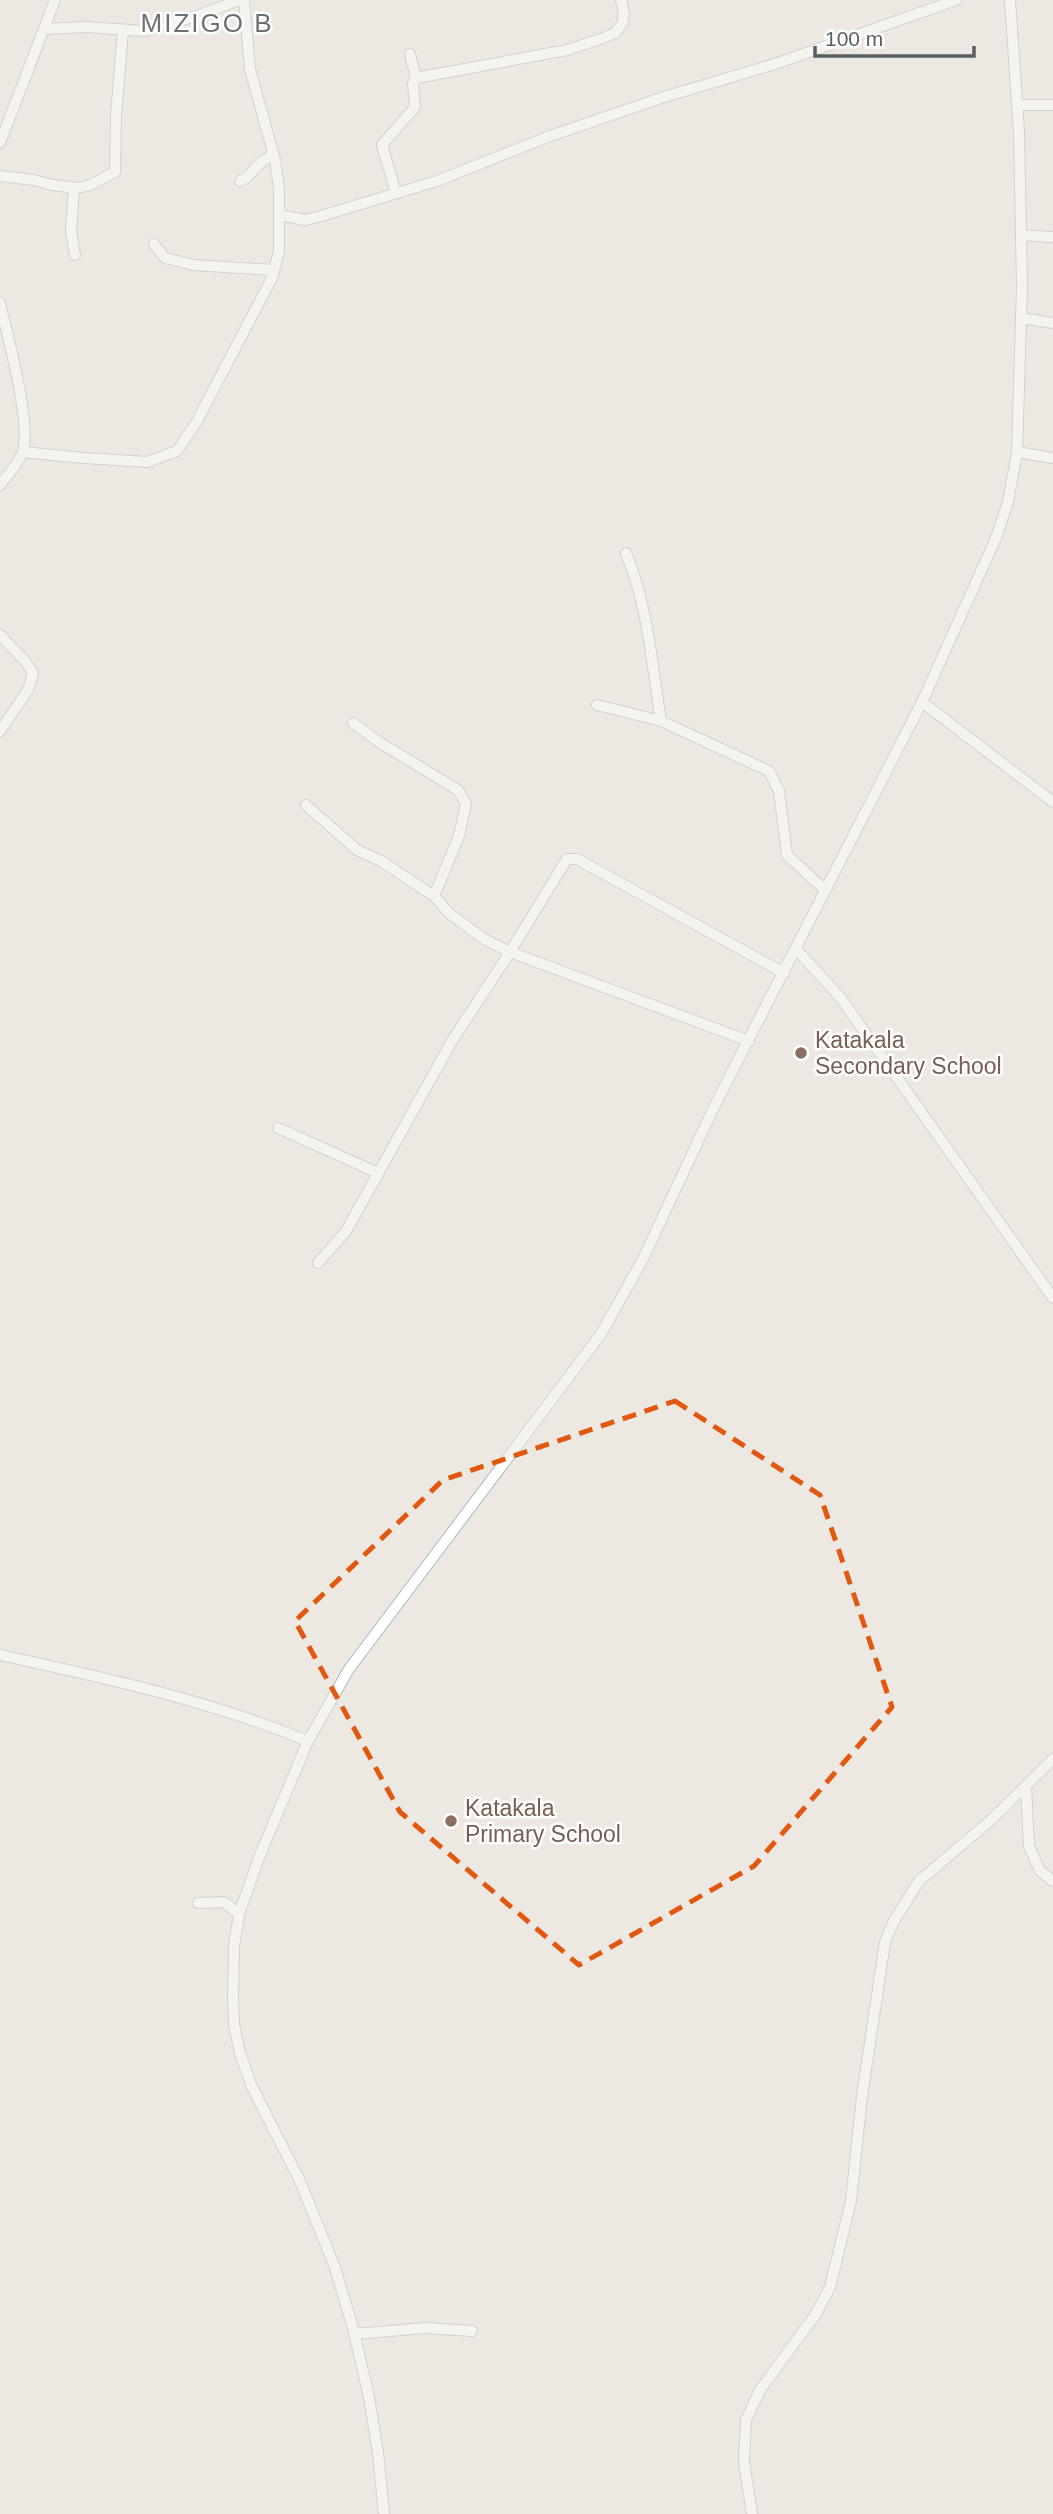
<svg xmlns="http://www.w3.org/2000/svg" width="1053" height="2514" viewBox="0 0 1053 2514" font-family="Helvetica,sans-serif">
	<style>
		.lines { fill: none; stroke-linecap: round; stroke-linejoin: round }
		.street-casing { stroke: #b3b6b9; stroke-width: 12 }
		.street { stroke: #fff; stroke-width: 10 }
		.marked { fill: none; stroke: #e15910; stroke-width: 5; stroke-dasharray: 14 9; stroke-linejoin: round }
		.education-dot { fill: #8d6e63; stroke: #fff; stroke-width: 2.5 }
		.labels { text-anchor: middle; stroke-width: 5; stroke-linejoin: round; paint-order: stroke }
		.education-label { font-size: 23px; fill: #785e54; stroke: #fff; text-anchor: start }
		.quarter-label { font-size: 26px; letter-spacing: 2px; fill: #6b7175; stroke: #fff }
	</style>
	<rect width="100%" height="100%" fill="#ede9e2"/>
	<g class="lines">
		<g class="street-casing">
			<g id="street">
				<polyline points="45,29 88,27 144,31 197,16 239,0"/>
				<polyline points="410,54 416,78 567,50 603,38 615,33 622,24 624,14 621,0"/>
				<polyline points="1017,105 1053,105"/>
				<polyline points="0,143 55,0"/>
				<polyline points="0,176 34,180 52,185 78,188 90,185 115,172 116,116 123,30"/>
				<polyline points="240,181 246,178 260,163 273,154"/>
				<polyline points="74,188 71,231 75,255"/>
				<polyline points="396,193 382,145 415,107 413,84 416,78"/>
				<polyline points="280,215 305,220 321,216 437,181 550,136 664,97 778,63 956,0"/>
				<polyline points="1021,235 1053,237"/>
				<polyline points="154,244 165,258 193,265 274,270"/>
				<path d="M0,303c7,32 33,123 22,151 -5,11 -15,22 -22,31"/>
				<polyline points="1021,318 1053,323"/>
				<polyline points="23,452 84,458 147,462 177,451 196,423 272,278 279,251 279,189 275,160 250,69 244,0"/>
				<polyline points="1017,452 1053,458"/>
				<path d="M626,553c22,53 26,112 35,168"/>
				<polyline points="0,635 25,661 33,673 28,690 0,731"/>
				<polyline points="922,702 1053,802"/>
				<polyline points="597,705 661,721 769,771 779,791 787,855 825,890"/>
				<polyline points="353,723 379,742 458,790 466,804 459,836 434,896"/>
				<polyline points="306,805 357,850 381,861 434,896 449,913 484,939 510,952 749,1041"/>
				<polyline points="796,949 840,997 1053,1298"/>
				<polyline points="278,1128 378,1173"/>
				<polyline points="318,1263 346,1231 452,1041 510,952 567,859 577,859 784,973"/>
				<path d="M0,1655c105,23 208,45 308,86"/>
				<polyline points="1026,1786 1029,1846 1040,1871 1053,1881"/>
				<polyline points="198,1903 224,1902 239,1914"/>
				<polyline points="354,2334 425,2328 472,2331"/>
				<polyline points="384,2514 378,2453 369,2397 352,2324 334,2265 299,2179 252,2087 240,2053 234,2025 233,1997 234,1946 239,1914 260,1855 308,1741 349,1669 601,1334 643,1259 715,1105 922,702 996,538 1008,502 1017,452 1022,287 1019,132 1010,0"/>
				<polyline points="752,2514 744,2462 746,2420 760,2390 816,2314 830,2287 851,2201 862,2096 885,1942 894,1921 919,1881 991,1820 1053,1759"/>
			</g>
		</g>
		<use href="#street" class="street"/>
	</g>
	<path d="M0 0H1053V2514H0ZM675,1401l145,94 72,212 -138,159 -175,99 -179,-153 -105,-191 148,-141z" fill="#ede9e2" fill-opacity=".55" fill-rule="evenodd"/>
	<path class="marked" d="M675,1401l145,94 72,212 -138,159 -175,99 -179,-153 -105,-191 148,-141z"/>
	<g class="education-dot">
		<circle cx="801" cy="1053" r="7"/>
		<circle cx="451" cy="1821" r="7"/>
	</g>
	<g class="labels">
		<g class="education-label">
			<text x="815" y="1048">Katakala<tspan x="815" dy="26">Secondary School</tspan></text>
			<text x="465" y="1816">Katakala<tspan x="465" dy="26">Primary School</tspan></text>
		</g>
		<g class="quarter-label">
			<text x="207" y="32">MIZIGO B</text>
		</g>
	</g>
	<path d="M815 46v10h159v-10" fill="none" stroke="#5a5f63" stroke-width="3.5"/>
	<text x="825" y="46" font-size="21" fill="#5a5f63" stroke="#ffffff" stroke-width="5" paint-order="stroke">100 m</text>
</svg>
